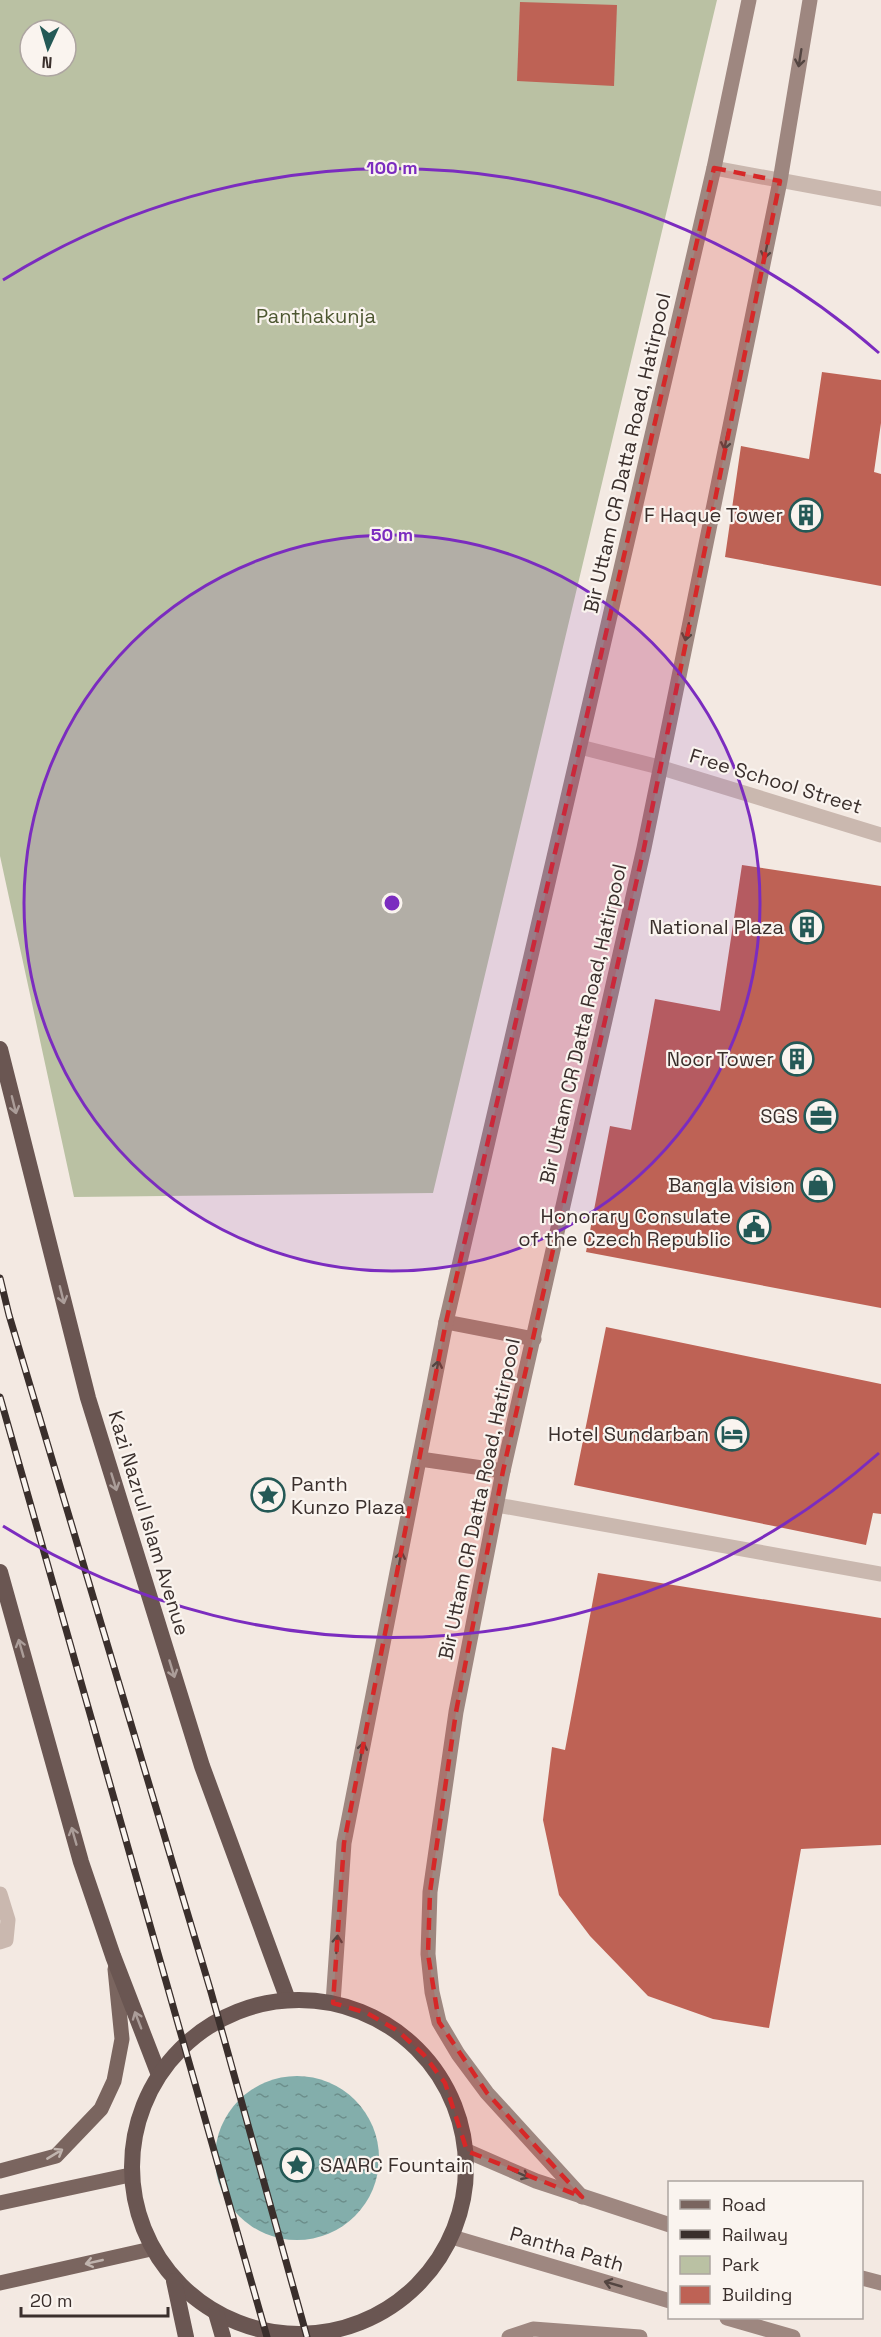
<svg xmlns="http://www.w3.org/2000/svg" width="881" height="2337" viewBox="0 0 881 2337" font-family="'Space Grotesk',sans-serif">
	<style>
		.park { fill: #bac1a3; fill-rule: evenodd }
		.water { fill: url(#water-ripples) }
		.building { fill: #be6255 }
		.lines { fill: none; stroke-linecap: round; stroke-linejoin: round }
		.service { stroke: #cab8af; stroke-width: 15 }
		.minor { stroke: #cab8af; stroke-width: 15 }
		.secondary { stroke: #9e8780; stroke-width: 15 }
		.primary { stroke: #7a655f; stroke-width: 15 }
		.trunk { stroke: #6a5652; stroke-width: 16 }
		.rail-casing { stroke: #3a2f2c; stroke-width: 7 }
		.rail { stroke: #faf4ef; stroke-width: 4.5; stroke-dasharray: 14; stroke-linecap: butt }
		.oneway { stroke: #534541 }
		.oneway2 { stroke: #ab9d99 }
		.oneway3 { stroke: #c0b4ae }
		.marked { fill: #d62828; fill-opacity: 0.2; stroke: #d62828; stroke-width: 4.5; stroke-dasharray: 12 8; stroke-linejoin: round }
		.ring { fill: none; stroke: #7b2cbf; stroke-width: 3 }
		.labels { text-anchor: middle; stroke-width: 4.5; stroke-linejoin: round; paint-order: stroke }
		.park-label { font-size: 20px; fill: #4d5731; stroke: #faf4ef }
		.street-label { font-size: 20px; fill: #3a2f2c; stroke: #faf4ef }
		.poi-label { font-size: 20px; fill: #3a2f2c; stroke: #faf4ef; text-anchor: end }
		.centre { fill: #7b2cbf; stroke: #faf4ef; stroke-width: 3 }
		.ring-label { font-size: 18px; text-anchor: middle; font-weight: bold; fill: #7b2cbf; stroke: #faf4ef; stroke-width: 4.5; stroke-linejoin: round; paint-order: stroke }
	</style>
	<defs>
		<pattern id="water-ripples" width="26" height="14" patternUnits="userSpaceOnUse" patternTransform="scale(1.5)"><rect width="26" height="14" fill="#83aeab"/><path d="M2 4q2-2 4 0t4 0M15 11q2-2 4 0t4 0" fill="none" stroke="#6c8e8b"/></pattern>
	</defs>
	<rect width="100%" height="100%" fill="#f3e9e2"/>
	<path class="park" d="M0,0h717l-284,1193 -359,4 -74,-341zM30,30h36v36h-36z"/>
	<circle class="water" cx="297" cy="2158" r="82"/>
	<g class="building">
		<polygon points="520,2 617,5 614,86 517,81"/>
		<polygon points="822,372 881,380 881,423 874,472 881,474 881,586 725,557 741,446 809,459"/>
		<polygon points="742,865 881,886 881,1308 586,1252 610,1126 631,1130 655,999 720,1011"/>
		<polygon points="606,1327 881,1384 881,1514 873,1513 866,1545 574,1485"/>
		<polygon points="598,1573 881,1618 881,1845 801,1849 769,2028 713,2019 648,1996 590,1936 559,1895 543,1820 552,1747 565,1750"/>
	</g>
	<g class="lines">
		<g class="service">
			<polyline points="497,1505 881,1574"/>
			<polyline points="0,1894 8,1920 6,1940 0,1942"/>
		</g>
		<g class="minor">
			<polyline points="714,168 881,199"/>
			<polyline points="580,747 659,767 881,835"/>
		</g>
		<g class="secondary">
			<polyline points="446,1322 534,1339"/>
			<polyline points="420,1459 503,1471"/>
			<polyline points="333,2003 344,1843 446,1322 714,168 749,0"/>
			<polyline points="467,2151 536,2181 670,2225"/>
			<polyline points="582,2197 487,2093 458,2054 439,2022 432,1992 428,1954 430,1892 456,1712 503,1471 644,848 780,181 810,0"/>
			<polyline points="452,2237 670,2301"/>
			<polyline points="862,2278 881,2283"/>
			<polyline points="727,2318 793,2337"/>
			<polyline points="509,2337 533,2329 640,2337"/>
		</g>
		<g class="primary">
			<polyline points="0,2171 56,2156 101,2109 114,2081 122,2039 115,1969"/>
			<polyline points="0,2203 130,2175"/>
			<polyline points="0,2283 151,2249"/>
		</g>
		<g class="trunk">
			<polyline points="0,1049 88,1398 202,1766 288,2000"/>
			<polyline points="0,1572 81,1862 113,1956 159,2075"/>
			<circle cx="299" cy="2167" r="167"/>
			<polyline points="174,2281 186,2337"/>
			<polyline points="216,2313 223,2337"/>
		</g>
		<g class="rail-casing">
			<g id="rail">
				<polyline points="0,1278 9,1315 211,1992 307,2337"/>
				<polyline points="0,1397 267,2337"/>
			</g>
		</g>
		<use href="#rail" class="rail"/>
	</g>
	<defs><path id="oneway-shaft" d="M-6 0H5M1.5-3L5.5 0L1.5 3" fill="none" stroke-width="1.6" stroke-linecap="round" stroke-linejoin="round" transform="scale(1.5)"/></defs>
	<g class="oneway">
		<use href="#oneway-shaft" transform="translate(800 58) rotate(99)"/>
		<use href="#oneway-shaft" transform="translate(766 250) rotate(102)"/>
		<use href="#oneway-shaft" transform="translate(726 441) rotate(102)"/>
		<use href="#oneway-shaft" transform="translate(687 632) rotate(102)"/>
		<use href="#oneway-shaft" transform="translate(437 1369) rotate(-79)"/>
		<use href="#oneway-shaft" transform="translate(400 1560) rotate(-79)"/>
		<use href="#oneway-shaft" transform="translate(362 1751) rotate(-79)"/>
		<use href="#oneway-shaft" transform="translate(337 1944) rotate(-86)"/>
		<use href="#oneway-shaft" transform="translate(521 2174) rotate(24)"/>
		<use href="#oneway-shaft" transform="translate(613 2284) rotate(-164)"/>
	</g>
	<g class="oneway2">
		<use href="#oneway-shaft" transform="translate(14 1105) rotate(76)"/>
		<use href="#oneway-shaft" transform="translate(62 1295) rotate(76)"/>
		<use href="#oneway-shaft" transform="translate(114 1482) rotate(73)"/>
		<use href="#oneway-shaft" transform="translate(21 1648) rotate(-106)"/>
		<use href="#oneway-shaft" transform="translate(172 1669) rotate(73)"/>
		<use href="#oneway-shaft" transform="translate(74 1836) rotate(-106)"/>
		<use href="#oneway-shaft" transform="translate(138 2020) rotate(-111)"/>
	</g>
	<g class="oneway3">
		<use href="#oneway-shaft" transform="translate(55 2154) rotate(-31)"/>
		<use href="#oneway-shaft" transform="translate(94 2262) rotate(167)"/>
	</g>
	<path class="marked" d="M714,168l66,13 -136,667 -141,623 -47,241 -26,180 -2,62 11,68 48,71 95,104 -115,-46 -22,-68 -21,-28 -26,-24 -31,-18 -34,-10 11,-160 102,-521z"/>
	<circle cx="392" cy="903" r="368" fill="#7b2cbf" fill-opacity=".12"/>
	<g class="ring">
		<circle cx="392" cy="903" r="368"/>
		<path d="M879 1453A735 735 0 0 1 3 1526M3 280A735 735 0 0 1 879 353"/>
	</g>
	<defs>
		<g id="building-ring" transform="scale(1.725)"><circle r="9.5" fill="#faf4ef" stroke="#245956" stroke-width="1.5"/><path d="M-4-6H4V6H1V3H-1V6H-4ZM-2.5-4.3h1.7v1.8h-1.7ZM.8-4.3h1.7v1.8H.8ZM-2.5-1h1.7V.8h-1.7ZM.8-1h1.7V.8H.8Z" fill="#245956"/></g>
		<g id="office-ring" transform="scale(1.725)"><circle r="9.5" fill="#faf4ef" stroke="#245956" stroke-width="1.5"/><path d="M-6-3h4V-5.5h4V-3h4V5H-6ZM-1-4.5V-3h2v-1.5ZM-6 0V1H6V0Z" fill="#245956"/></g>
		<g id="shop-ring" transform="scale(1.725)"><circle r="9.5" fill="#faf4ef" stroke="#245956" stroke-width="1.5"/><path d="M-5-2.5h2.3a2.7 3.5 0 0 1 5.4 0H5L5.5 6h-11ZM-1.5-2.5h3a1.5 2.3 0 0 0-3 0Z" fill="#245956"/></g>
		<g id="civic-ring" transform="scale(1.725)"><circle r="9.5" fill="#faf4ef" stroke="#245956" stroke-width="1.5"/><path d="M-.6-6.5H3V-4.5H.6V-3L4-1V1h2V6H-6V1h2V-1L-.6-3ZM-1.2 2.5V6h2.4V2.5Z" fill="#245956"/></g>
		<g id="hotel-ring" transform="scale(1.725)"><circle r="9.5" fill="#faf4ef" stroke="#245956" stroke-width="1.5"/><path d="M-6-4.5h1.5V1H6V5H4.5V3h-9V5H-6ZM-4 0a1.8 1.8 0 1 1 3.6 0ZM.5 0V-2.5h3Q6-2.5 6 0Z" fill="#245956"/></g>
		<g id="sight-ring" transform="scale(1.725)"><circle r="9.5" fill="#faf4ef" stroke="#245956" stroke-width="1.5"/><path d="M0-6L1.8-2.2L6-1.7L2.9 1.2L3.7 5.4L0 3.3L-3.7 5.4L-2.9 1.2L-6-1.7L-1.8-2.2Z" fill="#245956"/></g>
	</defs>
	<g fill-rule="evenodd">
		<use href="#building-ring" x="806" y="515"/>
		<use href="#building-ring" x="807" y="927"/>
		<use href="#building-ring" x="797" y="1059"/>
		<use href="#office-ring" x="821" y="1116"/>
		<use href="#shop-ring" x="818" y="1185"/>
		<use href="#civic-ring" x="754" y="1227"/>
		<use href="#hotel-ring" x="732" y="1434"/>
		<use href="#sight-ring" x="268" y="1495"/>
		<use href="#sight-ring" x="297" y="2165"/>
	</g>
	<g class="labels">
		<g class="park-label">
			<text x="316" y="323">Panthakunja</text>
		</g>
		<g class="street-label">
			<text transform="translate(627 453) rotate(-77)" y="7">Bir Uttam CR Datta Road, Hatirpool</text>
			<text transform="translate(776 781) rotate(17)" y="7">Free School Street</text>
			<text transform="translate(583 1024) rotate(-77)" y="7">Bir Uttam CR Datta Road, Hatirpool</text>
			<text transform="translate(479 1499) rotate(-78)" y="7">Bir Uttam CR Datta Road, Hatirpool</text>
			<text transform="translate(149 1523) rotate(73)" y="7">Kazi Nazrul Islam Avenue</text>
			<text transform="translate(567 2249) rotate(16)" y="7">Pantha Path</text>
		</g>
		<g class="poi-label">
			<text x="783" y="522">F Haque Tower</text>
			<text x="784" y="934">National Plaza</text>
			<text x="774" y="1066">Noor Tower</text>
			<text x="798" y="1123">SGS</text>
			<text x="795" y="1192">Bangla vision</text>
			<text x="731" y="1223">Honorary Consulate<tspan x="731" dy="23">of the Czech Republic</tspan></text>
			<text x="709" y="1441">Hotel Sundarban</text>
			<text x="291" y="1491" text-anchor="start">Panth<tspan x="291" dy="23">Kunzo Plaza</tspan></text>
			<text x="320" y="2172" text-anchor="start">SAARC Fountain</text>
		</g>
	</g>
	<circle cx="392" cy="903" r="9" class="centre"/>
	<g class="ring-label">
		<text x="392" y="174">100 m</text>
		<text x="392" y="541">50 m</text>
	</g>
	<rect x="668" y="2181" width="195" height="138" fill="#faf4ef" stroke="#ada5a1" stroke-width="1.5"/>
	<rect x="680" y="2200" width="30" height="9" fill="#7a655f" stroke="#ada5a1" stroke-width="1.5"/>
	<text x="722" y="2211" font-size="18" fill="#3a2f2c">Road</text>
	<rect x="680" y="2230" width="30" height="9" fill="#3a2f2c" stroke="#ada5a1" stroke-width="1.5"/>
	<text x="722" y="2241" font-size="18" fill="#3a2f2c">Railway</text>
	<rect x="680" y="2256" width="30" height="18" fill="#bac1a3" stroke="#ada5a1" stroke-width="1.5"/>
	<text x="722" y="2271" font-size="18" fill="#3a2f2c">Park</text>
	<rect x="680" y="2286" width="30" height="18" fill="#be6255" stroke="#ada5a1" stroke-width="1.5"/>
	<text x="722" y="2301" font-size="18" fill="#3a2f2c">Building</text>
	<g transform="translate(48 48) rotate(184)"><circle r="28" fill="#faf4ef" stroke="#ada5a1" stroke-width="1.5"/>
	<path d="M0-4.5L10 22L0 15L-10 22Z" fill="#245956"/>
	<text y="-9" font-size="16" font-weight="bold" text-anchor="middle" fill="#3a2f2c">N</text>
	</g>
	<path d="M21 2307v9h147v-9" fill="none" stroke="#3a2f2c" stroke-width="3"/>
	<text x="30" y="2307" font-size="18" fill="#3a2f2c" stroke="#faf4ef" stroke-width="4.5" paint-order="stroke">20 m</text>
</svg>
